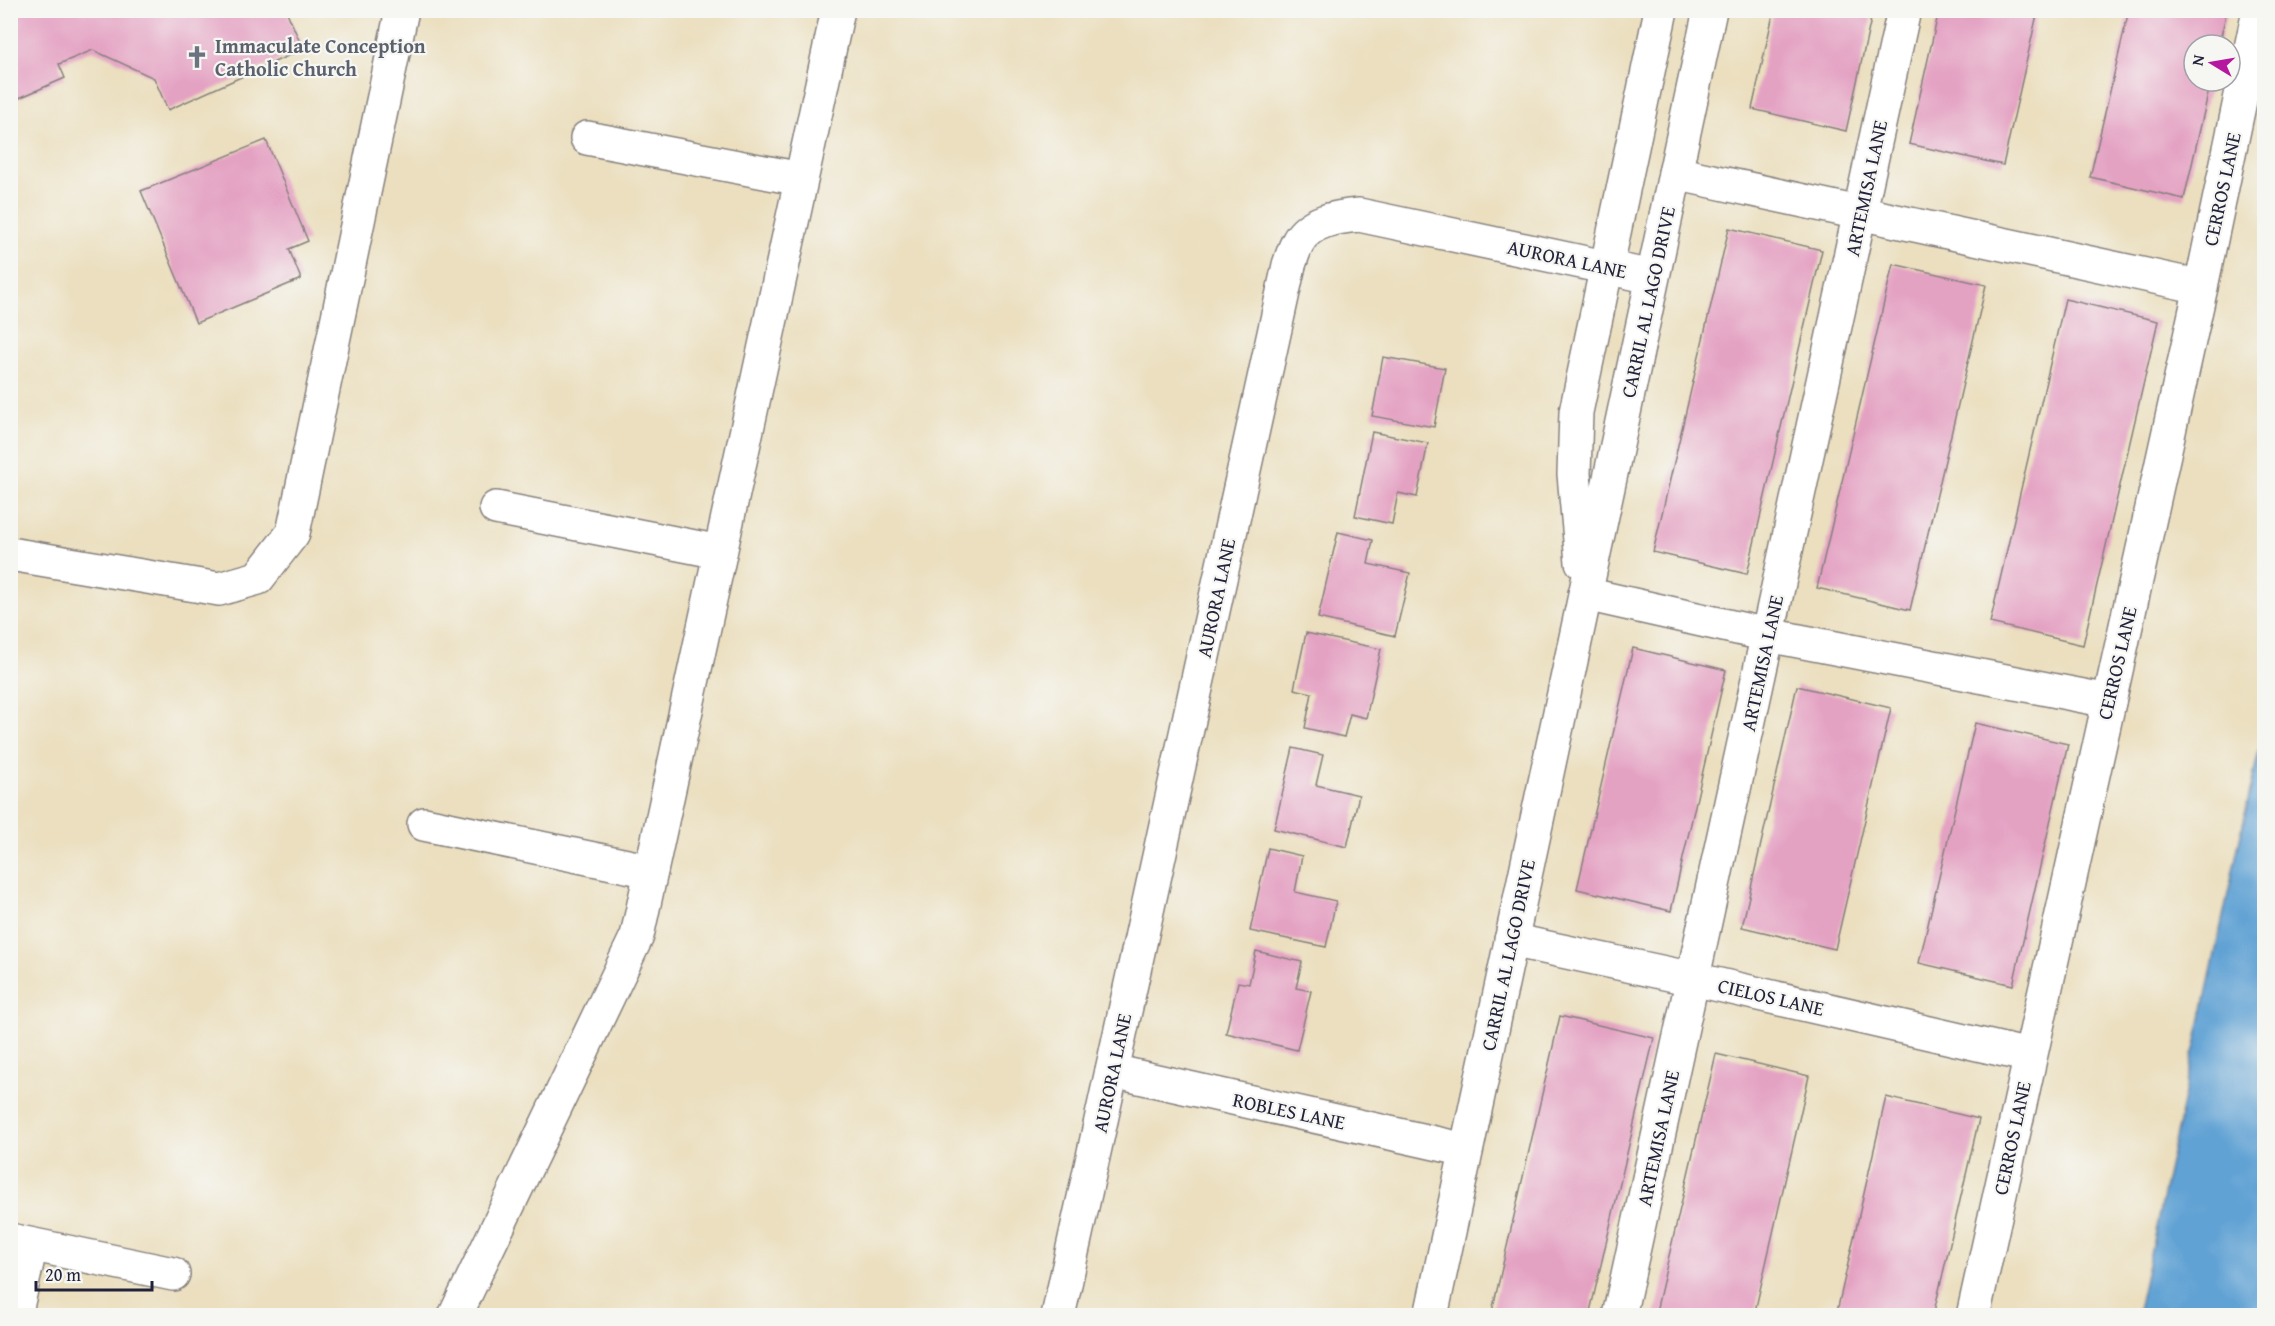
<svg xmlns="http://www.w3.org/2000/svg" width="2275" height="1326" viewBox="0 0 2275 1326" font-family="'Gentium Book Plus',serif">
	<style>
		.water { fill: #60a2d4; stroke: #416288; stroke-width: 1.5 }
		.building { fill: #e4a2c3 }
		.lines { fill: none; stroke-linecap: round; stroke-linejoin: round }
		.minor-casing { stroke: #86807d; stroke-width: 36 }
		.minor { stroke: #fff; stroke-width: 33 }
		.labels { text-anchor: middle; stroke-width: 4.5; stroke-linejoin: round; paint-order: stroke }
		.worship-label { font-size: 20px; font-weight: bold; fill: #5b616d; stroke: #f6f6f2; text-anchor: start }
		.street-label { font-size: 20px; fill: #22223b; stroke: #f6f6f2 }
	</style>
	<rect width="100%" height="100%" fill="#f6f6f2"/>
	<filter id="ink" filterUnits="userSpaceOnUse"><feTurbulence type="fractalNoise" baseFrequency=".0167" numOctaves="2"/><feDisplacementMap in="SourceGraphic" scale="12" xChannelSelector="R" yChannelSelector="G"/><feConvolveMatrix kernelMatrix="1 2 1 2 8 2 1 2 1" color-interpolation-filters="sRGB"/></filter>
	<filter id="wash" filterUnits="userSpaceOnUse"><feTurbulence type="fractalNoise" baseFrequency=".008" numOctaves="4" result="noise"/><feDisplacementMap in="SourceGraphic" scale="24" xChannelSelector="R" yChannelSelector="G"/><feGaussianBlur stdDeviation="1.35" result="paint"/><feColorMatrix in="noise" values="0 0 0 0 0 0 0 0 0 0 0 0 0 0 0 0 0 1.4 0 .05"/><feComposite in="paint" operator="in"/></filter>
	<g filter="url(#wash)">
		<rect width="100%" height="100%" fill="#ebdfbf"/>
		<polygon class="water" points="2264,727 2264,1315 2137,1315"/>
		<g id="blocks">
			<g class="building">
				<polygon points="10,10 286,10 303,49 168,110 154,78 93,50 59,64 65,78 10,102"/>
				<polygon points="1774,10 1873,10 1846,131 1752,109"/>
				<polygon points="1939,10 2038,10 2003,165 1909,144"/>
				<polygon points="2129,10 2227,10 2219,45 2194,45 2194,81 2211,81 2184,199 2090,177"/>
				<polygon points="266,140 308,241 289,249 301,279 196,323 141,191"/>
				<polygon points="1729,228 1822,250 1747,574 1653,552"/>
				<polygon points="1893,264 1986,285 1910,610 1817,588"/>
				<polygon points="2065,299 2158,321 2083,645 1990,623"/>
				<polygon points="1383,357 1445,368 1434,427 1372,416"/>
				<polygon points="1372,432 1428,443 1417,497 1398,493 1392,524 1355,516"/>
				<polygon points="1338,532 1373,540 1368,564 1410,573 1395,636 1318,618"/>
				<polygon points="1306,633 1381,649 1366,718 1350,714 1344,737 1305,728 1312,693 1294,689"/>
				<polygon points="1633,648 1726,670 1671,911 1577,889"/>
				<polygon points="1797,686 1891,708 1835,949 1742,927"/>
				<polygon points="1975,723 2068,744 2013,985 1919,963"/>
				<polygon points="1293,748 1323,755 1316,785 1359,795 1347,847 1274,829"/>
				<polygon points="1268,848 1302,856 1295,892 1336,901 1326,947 1250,931"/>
				<polygon points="1256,951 1302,962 1296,988 1311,991 1297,1050 1226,1033 1238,982 1249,984"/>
				<polygon points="1560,1016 1654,1038 1589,1316 1491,1316"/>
				<polygon points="1716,1054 1809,1076 1754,1316 1655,1316"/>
				<polygon points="1886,1097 1979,1119 1933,1316 1836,1316"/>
			</g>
		</g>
	</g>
	<g filter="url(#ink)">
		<use href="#blocks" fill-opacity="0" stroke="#86807d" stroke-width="1.5"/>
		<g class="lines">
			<g class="minor-casing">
				<g id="minor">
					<polyline points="587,138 801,179"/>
					<polyline points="1675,173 2201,287"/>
					<polyline points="496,508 720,552"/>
					<polyline points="10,554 219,589 258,578 293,533 402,10"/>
					<polyline points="1582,562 1574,474 1576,412 1661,10"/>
					<polyline points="1585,594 1768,635 2109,701"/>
					<polyline points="424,824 651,871"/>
					<polyline points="1511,940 1693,979 2030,1056"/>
					<polyline points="1112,1071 1466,1150"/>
					<polyline points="10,1240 173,1274"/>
					<polyline points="15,1316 31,1245"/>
					<polyline points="455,1316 637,936 838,10"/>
					<path d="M1058,1316l231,-1051c3,-8 5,-16 9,-23 11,-21 39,-25 61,-27l293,62"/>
					<polyline points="1431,1316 1710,10"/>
					<polyline points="1619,1316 1904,10"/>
					<polyline points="1973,1316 2201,287 2259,10"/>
				</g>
			</g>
			<use href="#minor" class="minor"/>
		</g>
	</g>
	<defs>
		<g id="church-bare" transform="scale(1.8)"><path d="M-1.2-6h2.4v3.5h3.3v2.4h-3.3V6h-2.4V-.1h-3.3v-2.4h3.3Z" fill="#6b7280" stroke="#f6f6f2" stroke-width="2.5" paint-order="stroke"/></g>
	</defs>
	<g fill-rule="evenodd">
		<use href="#church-bare" x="197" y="57"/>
	</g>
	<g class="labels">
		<g class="worship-label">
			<text x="215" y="53">Immaculate Conception<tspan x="215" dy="23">Catholic Church</tspan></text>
		</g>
		<g class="street-label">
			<text transform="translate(1866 188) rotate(-78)" y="7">ARTEMISA LANE</text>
			<text transform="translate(2222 189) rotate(-78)" y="7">CERROS LANE</text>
			<text transform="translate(1567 259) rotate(12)" y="7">AURORA LANE</text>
			<text transform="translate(1648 302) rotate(-78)" y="7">CARRIL AL LAGO DRIVE</text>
			<text transform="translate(1216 598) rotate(-78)" y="7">AURORA LANE</text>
			<text transform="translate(1762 663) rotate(-78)" y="7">ARTEMISA LANE</text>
			<text transform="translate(2117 663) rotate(-77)" y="7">CERROS LANE</text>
			<text transform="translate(1508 955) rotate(-78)" y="7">CARRIL AL LAGO DRIVE</text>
			<text transform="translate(1771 997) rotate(13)" y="7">CIELOS LANE</text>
			<text transform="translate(1112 1073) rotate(-78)" y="7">AURORA LANE</text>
			<text transform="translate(1289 1111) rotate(12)" y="7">ROBLES LANE</text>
			<text transform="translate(1658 1138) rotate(-78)" y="7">ARTEMISA LANE</text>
			<text transform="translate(2012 1138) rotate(-78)" y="7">CERROS LANE</text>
		</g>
	</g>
	<rect width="2275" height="1326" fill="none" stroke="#f6f6f2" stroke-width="36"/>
	<g transform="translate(2212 63) rotate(281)"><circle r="28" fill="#f6f6f2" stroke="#a1a1a9" stroke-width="1.5"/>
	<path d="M0-4.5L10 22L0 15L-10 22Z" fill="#b5179e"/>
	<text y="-9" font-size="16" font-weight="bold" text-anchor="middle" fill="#22223b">N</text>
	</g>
	<path d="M36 1281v9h116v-9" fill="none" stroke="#22223b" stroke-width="3"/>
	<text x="45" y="1281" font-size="18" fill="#22223b" stroke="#f6f6f2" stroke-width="4.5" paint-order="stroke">20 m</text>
</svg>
